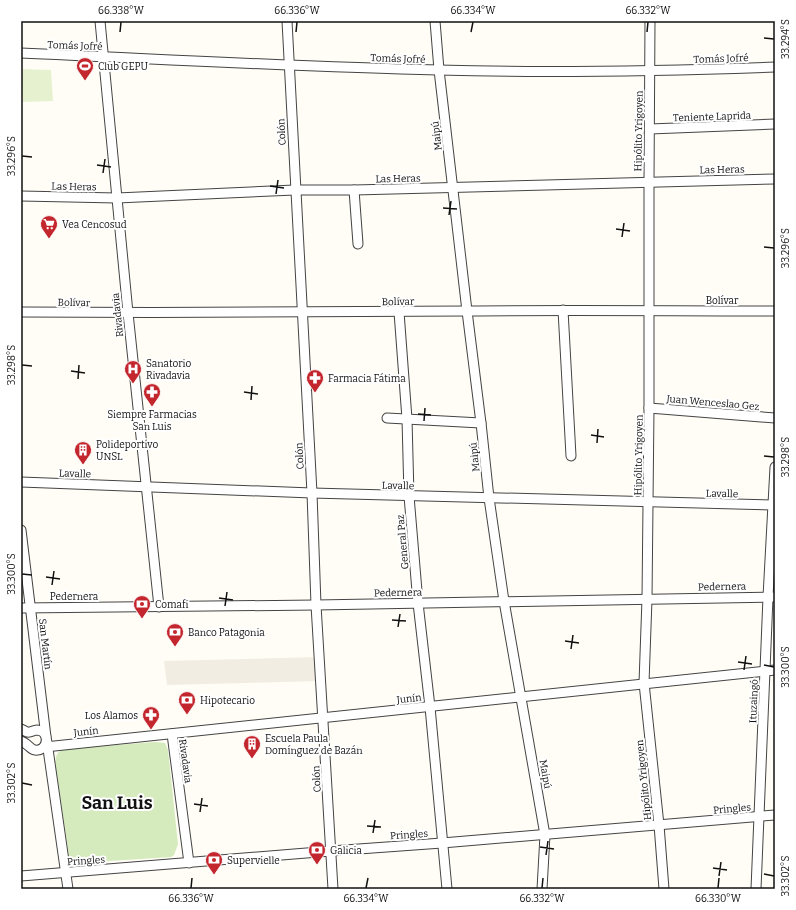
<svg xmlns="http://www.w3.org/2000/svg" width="796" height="910" viewBox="0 0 796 910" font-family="Bitter,serif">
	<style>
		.green { fill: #d5ebbd }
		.pitch { fill: #e6f2cf }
		.plaza { fill: #f1ede2 }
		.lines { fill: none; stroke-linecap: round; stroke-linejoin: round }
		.minor-casing { stroke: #444; stroke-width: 11 }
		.minor { stroke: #fff; stroke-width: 9 }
		.ticks { fill: none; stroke: #111; stroke-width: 1.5 }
		.labels { text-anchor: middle; stroke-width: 4; stroke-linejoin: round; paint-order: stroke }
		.street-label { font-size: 10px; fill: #111; stroke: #fff }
		.poi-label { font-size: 10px; fill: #111; stroke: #fff; text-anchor: start }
		.town-label { font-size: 18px; font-weight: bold; fill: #111; stroke: #fff }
		.neatline { fill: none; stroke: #111; stroke-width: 1.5 }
		.ticks-label { font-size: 10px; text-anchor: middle; fill: #111 }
	</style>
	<rect width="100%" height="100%" fill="#fffdf5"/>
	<path class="green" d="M155,742l10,1 3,7 10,94 -4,11 -3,2 -92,6h-6l-4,-7 -14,-94c1,-6 2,-11 9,-13z"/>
	<polygon class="pitch" points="21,69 51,70 53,101 23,102"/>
	<polygon class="plaza" points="319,657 321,681 167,685 164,661"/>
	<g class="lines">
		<g class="minor-casing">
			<g id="minor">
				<polyline points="100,21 128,313 159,607"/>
				<polyline points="287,21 312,493 316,605 333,889"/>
				<polyline points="435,21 439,70 467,311 481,423 489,498 504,601 545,835 542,889"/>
				<polyline points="650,21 649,182 649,408 647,599 644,683 659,825 664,889"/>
				<path d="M21,53c139,6 278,14 417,17 112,3 225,1 337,-3"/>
				<polyline points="650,129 775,124"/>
				<polyline points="354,190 358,244"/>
				<polyline points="21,196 117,198 295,190 354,190 775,179"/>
				<polyline points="563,310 571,456"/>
				<path d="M21,312c149,1 298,0 447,-1 102,-1 205,0 307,0"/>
				<polyline points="399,312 407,419 409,496 418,603 430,707 447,889"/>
				<polyline points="649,408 775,418"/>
				<polyline points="387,418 481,423"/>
				<polyline points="21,482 312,493 775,505"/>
				<polyline points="21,530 46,737"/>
				<polyline points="21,608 316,605 775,597"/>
				<path d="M21,729c2,1 4,2 6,3 4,1 6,-2 10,-2 10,1 12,11 6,18 -11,7 -13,-4 -22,-7"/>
				<polyline points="172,734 189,863"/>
				<polyline points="47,742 68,889"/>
				<polyline points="45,747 775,670"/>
				<polyline points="21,876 331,851 442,843 775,815"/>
				<polyline points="756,889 768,597 775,467"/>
			</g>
		</g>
		<use href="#minor" class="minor"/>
	</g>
	<path class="ticks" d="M120,32l1,-10M296,32l1,-10M471,32l2,-10M647,32l1,-10M764,38l10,1M22,156l10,1M97,165l14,2M103,173l2,-14M270,186l14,2M276,194l2,-14M443,208l14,1M449,215l2,-14M616,229l14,2M622,237l2,-14M764,247l10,1M22,365l10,1M71,371l14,2M78,379l1,-14M244,392l14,2M251,400l1,-14M418,414l13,1M424,421l1,-13M591,435l13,2M597,443l1,-14M764,456l10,1M22,574l10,1M46,577l14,2M52,585l2,-14M219,598l14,2M225,606l2,-14M392,620l14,1M398,627l2,-13M565,641l14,2M571,649l2,-14M738,662l14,2M764,665l10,2M744,670l2,-14M22,783l10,2M194,804l14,2M200,812l2,-14M367,826l14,1M373,833l2,-13M540,847l14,2M546,855l2,-14M713,868l14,2M764,874l10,2M719,876l2,-14M191,888l1,-10M366,888l2,-10M542,888l1,-10M718,888l1,-10"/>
	<defs>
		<g id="stadium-pin" transform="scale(0.9)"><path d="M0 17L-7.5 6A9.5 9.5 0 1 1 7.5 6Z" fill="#c4262e" stroke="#fff"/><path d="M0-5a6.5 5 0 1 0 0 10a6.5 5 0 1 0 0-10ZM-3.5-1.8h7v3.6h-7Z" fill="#fff"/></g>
		<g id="supermarket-pin" transform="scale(0.9)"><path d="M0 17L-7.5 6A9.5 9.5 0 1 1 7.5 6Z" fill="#c4262e" stroke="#fff"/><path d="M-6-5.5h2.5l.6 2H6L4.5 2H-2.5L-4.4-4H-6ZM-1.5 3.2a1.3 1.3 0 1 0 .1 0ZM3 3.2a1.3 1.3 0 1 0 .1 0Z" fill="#fff"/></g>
		<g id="hospital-pin" transform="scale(0.9)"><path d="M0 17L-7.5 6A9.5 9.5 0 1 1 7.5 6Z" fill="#c4262e" stroke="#fff"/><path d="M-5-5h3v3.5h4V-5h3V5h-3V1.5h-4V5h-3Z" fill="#fff"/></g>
		<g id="pharmacy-pin" transform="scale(0.9)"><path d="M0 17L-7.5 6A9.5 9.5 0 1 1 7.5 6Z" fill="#c4262e" stroke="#fff"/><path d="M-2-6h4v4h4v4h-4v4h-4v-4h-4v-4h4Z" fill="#fff"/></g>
		<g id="building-pin" transform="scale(0.9)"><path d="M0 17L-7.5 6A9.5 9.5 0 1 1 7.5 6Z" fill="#c4262e" stroke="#fff"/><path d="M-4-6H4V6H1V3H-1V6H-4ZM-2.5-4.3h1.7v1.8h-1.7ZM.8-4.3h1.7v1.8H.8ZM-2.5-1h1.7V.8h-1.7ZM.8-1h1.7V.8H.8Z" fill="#fff"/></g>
		<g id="bank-pin" transform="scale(0.9)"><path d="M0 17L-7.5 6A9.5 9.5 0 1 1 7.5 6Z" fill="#c4262e" stroke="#fff"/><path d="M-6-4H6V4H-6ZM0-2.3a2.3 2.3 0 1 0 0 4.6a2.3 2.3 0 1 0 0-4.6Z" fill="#fff"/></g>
	</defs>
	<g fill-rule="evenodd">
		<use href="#stadium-pin" x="85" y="66"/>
		<use href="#supermarket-pin" x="49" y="224"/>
		<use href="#hospital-pin" x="133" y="369"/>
		<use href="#pharmacy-pin" x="315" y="378"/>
		<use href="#pharmacy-pin" x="152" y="392"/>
		<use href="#building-pin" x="83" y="450"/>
		<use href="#bank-pin" x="142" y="604"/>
		<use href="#bank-pin" x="175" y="632"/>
		<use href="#bank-pin" x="187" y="700"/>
		<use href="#pharmacy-pin" x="151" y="715"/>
		<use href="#building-pin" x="252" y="744"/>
		<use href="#bank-pin" x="317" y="850"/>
		<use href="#bank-pin" x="214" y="860"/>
	</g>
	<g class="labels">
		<g class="street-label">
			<text transform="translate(75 45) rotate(2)" y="4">Tomás Jofré</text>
			<text transform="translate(398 58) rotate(2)" y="4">Tomás Jofré</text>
			<text transform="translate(721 58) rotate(-2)" y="4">Tomás Jofré</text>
			<text transform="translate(712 116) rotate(-2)" y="4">Teniente Laprida</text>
			<text transform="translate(638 131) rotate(-89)" y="4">Hipólito Yrigoyen</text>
			<text transform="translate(281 132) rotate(-93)" y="4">Colón</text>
			<text transform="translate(436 136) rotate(-97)" y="4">Maipú</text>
			<text transform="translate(722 169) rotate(-1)" y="4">Las Heras</text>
			<text transform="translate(398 178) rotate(-1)" y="4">Las Heras</text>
			<text transform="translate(74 186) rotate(1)" y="4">Las Heras</text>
			<text x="722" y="304">Bolívar</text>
			<text transform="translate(398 301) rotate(-1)" y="4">Bolívar</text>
			<text transform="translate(74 302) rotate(1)" y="4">Bolívar</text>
			<text transform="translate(117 315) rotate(-96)" y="4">Rivadavia</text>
			<text transform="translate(713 402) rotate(5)" y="4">Juan Wenceslao Gez</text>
			<text transform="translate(638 455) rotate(-89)" y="4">Hipólito Yrigoyen</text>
			<text transform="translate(299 456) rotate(-93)" y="4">Colón</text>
			<text transform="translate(474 457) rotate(-96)" y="4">Maipú</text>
			<text transform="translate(75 473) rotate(2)" y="4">Lavalle</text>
			<text transform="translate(398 485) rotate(1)" y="4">Lavalle</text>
			<text transform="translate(722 493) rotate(1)" y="4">Lavalle</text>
			<text transform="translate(402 542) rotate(-95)" y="4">General Paz</text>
			<text transform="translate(722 586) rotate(-1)" y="4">Pedernera</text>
			<text transform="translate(398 592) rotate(-1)" y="4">Pedernera</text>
			<text x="74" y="600">Pedernera</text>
			<text transform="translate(46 644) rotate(83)" y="4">San Martín</text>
			<text transform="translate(409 698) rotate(-6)" y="4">Junín</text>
			<text transform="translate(753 701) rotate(-88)" y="4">Ituzaingó</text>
			<text transform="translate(86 731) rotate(-6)" y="4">Junín</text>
			<text transform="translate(186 761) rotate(82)" y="4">Rivadavia</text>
			<text transform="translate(546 774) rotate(80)" y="4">Maipú</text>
			<text transform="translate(316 779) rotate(-93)" y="4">Colón</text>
			<text transform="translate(643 780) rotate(-96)" y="4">Hipólito Yrigoyen</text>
			<text transform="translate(732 808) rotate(-5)" y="4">Pringles</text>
			<text transform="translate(409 834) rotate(-4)" y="4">Pringles</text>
			<text transform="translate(86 860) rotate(-4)" y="4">Pringles</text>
		</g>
		<g class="poi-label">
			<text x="98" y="70">Club GEPU</text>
			<text x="62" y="228">Vea Cencosud</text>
			<text x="146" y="367">Sanatorio<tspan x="146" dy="12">Rivadavia</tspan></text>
			<text x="328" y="382">Farmacia Fátima</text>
			<text x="152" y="418" text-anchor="middle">Siempre Farmacias<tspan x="152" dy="12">San Luis</tspan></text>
			<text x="96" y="448">Polideportivo<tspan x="96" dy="12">UNSL</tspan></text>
			<text x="155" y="608">Comafi</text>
			<text x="188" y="636">Banco Patagonia</text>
			<text x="200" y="704">Hipotecario</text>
			<text x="138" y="719" text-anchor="end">Los Alamos</text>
			<text x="265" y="742">Escuela Paula<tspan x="265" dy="12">Domínguez de Bazán</tspan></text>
			<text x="330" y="854">Galicia</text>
			<text x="227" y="864">Supervielle</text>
		</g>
		<g class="town-label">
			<text x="117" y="809">San Luis</text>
		</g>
	</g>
	<rect width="796" height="910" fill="none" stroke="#ffffff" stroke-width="44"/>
	<rect x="22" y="22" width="752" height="866" class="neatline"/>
	<g class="ticks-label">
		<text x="121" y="14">66.338°W</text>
		<text x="297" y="14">66.336°W</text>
		<text x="473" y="14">66.334°W</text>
		<text x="648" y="14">66.332°W</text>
		<text transform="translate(785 39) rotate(-90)" y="4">33.294°S</text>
		<text transform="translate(11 156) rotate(-90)" y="4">33.296°S</text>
		<text transform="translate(785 248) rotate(-90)" y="4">33.296°S</text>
		<text transform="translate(11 365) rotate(-90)" y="4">33.298°S</text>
		<text transform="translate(785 457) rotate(-90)" y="4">33.298°S</text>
		<text transform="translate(11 574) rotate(-90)" y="4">33.300°S</text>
		<text transform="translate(785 667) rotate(-90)" y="4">33.300°S</text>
		<text transform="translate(11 783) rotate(-90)" y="4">33.302°S</text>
		<text transform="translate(785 876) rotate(-90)" y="4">33.302°S</text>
		<text x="191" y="902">66.336°W</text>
		<text x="366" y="902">66.334°W</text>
		<text x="542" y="902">66.332°W</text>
		<text x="718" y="902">66.330°W</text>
	</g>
</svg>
